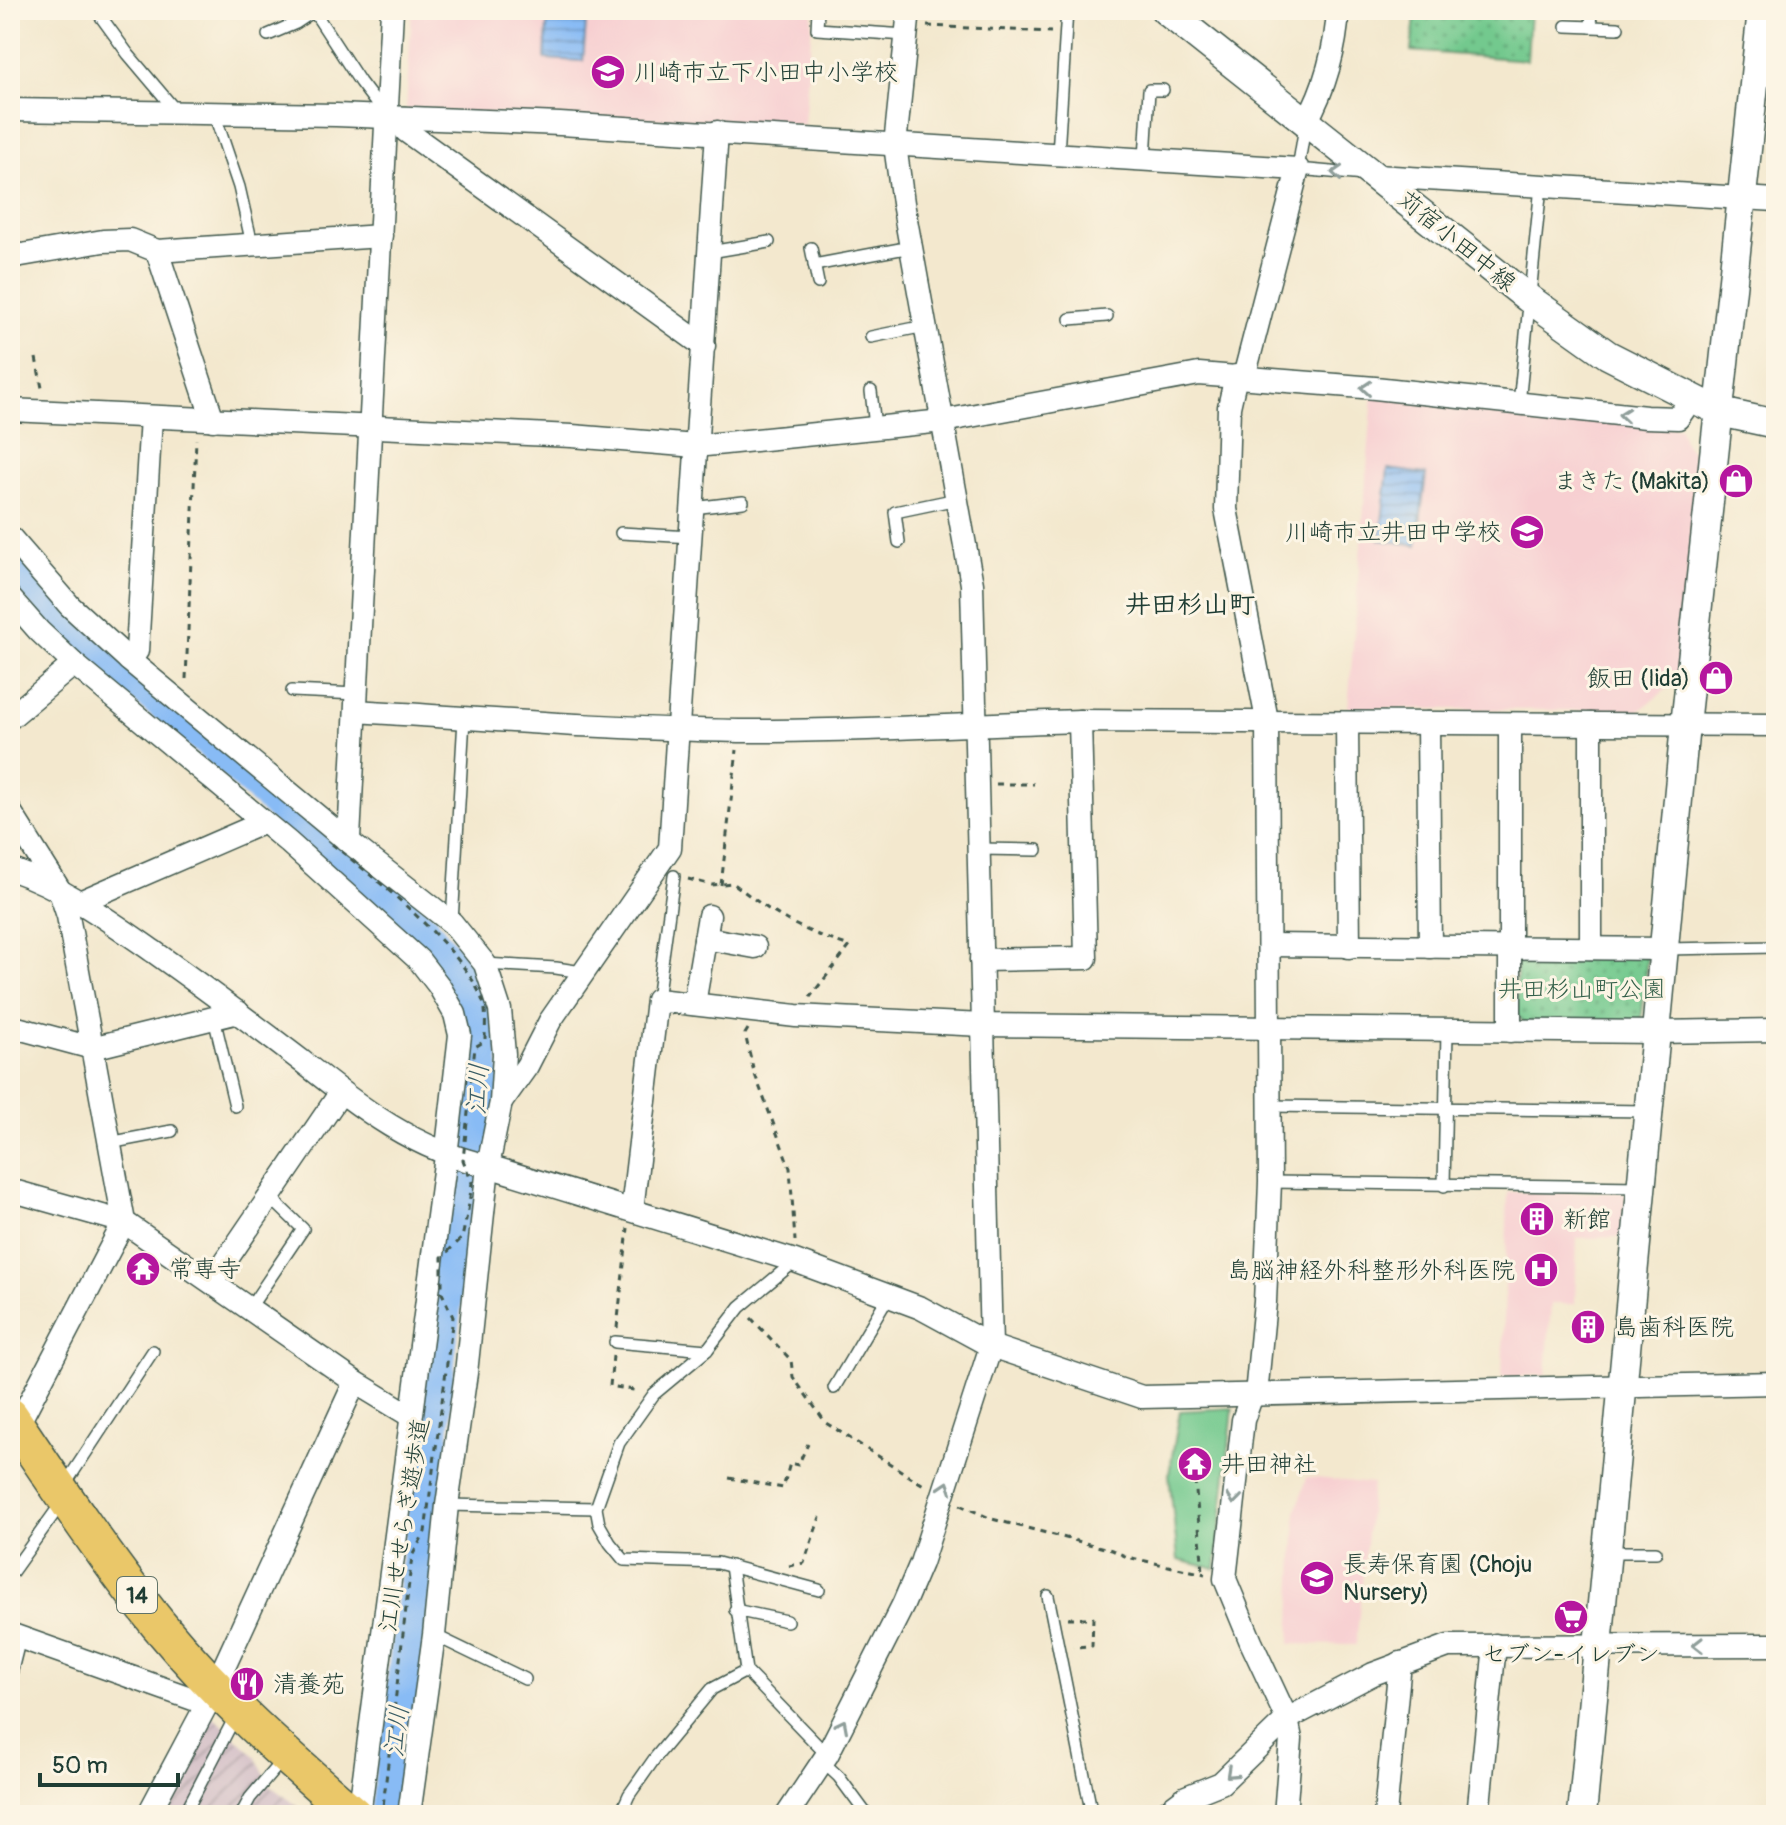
<svg xmlns="http://www.w3.org/2000/svg" width="1786" height="1825" viewBox="0 0 1786 1825" font-family="Pangolin,'Klee One',sans-serif">
	<style>
		.built { fill: #f7cfd1 }
		.industrial { fill: url(#industrial-furrows) }
		.green { fill: #73c98e; stroke: #498361; stroke-width: 2 }
		.park { fill: url(#park-dots); stroke: #498361; stroke-width: 2 }
		.water { fill: url(#water-rules); stroke: #547c94; stroke-width: 2 }
		.lines { fill: none; stroke-linecap: round; stroke-linejoin: round }
		.river { stroke: #88bbf5; stroke-width: 34 }
		.service-casing { stroke: #3f574b; stroke-width: 14 }
		.minor-casing { stroke: #3f574b; stroke-width: 25 }
		.tertiary-casing { stroke: #3f574b; stroke-width: 31 }
		.primary-casing { stroke: #3f574b; stroke-width: 39 }
		.path { stroke: #3f574b; stroke-width: 3; stroke-dasharray: 6 6; stroke-linecap: butt }
		.service { stroke: #fff; stroke-width: 11 }
		.minor { stroke: #fff; stroke-width: 22 }
		.tertiary { stroke: #fff; stroke-width: 28 }
		.primary { stroke: #eac769; stroke-width: 36 }
		.path-bridge { stroke: #3f574b; stroke-width: 3; stroke-dasharray: 6 6; stroke-linecap: butt }
		.oneway { stroke: #8f9e9a }
		.labels { text-anchor: middle; stroke-width: 6; stroke-linejoin: round; paint-order: stroke }
		.shield { fill: #fcf5e5; stroke: #617469; stroke-width: 2 }
		.shield-label { font-size: 22px; font-weight: bold; fill: #1f3d34 }
		.poi-label { font-size: 24px; fill: #1f3d34; stroke: #fcf5e5; text-anchor: start }
		.street-label { font-size: 24px; fill: #1f3d34; stroke: #fcf5e5 }
		.park-label { font-size: 24px; fill: #34604a; stroke: #fcf5e5 }
		.neighbourhood-label { font-size: 26px; font-weight: bold; fill: #1f3d34; stroke: #fcf5e5 }
		.water-label { font-size: 26px; font-style: italic; fill: #395c64; stroke: #fcf5e5 }
	</style>
	<defs>
		<pattern id="industrial-furrows" width="10" height="10" patternUnits="userSpaceOnUse" patternTransform="scale(2)"><rect width="10" height="10" fill="#d2bdc6"/><path d="M-1 1l2-2M0 10L10 0M9 11l2-2" fill="none" stroke="#aa9ba2"/></pattern>
		<pattern id="park-dots" width="8" height="8" patternUnits="userSpaceOnUse" patternTransform="scale(2)"><rect width="8" height="8" fill="#73c98e"/><path d="M2 2h.1M6 6h.1" fill="none" stroke="#5ea475" stroke-width="1.8" stroke-linecap="round"/></pattern>
		<pattern id="water-rules" width="6" height="5" patternUnits="userSpaceOnUse" patternTransform="scale(2)"><rect width="6" height="5" fill="#88bbf5"/><path d="M0 2.5h6" fill="none" stroke="#6f99c7"/></pattern>
	</defs>
	<rect width="100%" height="100%" fill="#fcf5e5"/>
	<filter id="ink" filterUnits="userSpaceOnUse"><feTurbulence type="fractalNoise" baseFrequency=".0125" numOctaves="2"/><feDisplacementMap in="SourceGraphic" scale="16" xChannelSelector="R" yChannelSelector="G"/><feConvolveMatrix kernelMatrix="1 2 1 2 8 2 1 2 1" color-interpolation-filters="sRGB"/></filter>
	<filter id="wash" filterUnits="userSpaceOnUse"><feTurbulence type="fractalNoise" baseFrequency=".006" numOctaves="4" result="noise"/><feDisplacementMap in="SourceGraphic" scale="32" xChannelSelector="R" yChannelSelector="G"/><feGaussianBlur stdDeviation="1.8" result="paint"/><feColorMatrix in="noise" values="0 0 0 0 0 0 0 0 0 0 0 0 0 0 0 0 0 1.4 0 .05"/><feComposite in="paint" operator="in"/></filter>
	<g filter="url(#wash)">
		<rect width="100%" height="100%" fill="#f3e8ce"/>
		<g class="built">
			<polygon points="412,10 813,10 804,125 406,110"/>
			<polygon points="1373,394 1680,428 1685,444 1699,459 1677,681 1639,711 1348,708"/>
			<polygon points="1508,1192 1623,1193 1627,1196 1622,1237 1577,1238 1575,1304 1551,1304 1546,1375 1502,1377"/>
			<polygon points="1307,1477 1372,1484 1356,1645 1290,1644 1296,1512"/>
		</g>
		<polygon class="industrial" points="213,1716 255,1756 272,1787 310,1815 152,1815 204,1719"/>
		<polygon class="green" points="1233,1408 1216,1569 1178,1560 1169,1474 1180,1411"/>
		<g class="park">
			<polygon points="1416,10 1530,10 1527,60 1411,51"/>
			<polygon points="1525,954 1647,956 1641,1025 1524,1023 1517,1015 1517,962"/>
		</g>
		<g class="water">
			<polygon points="548,10 587,10 583,61 545,59"/>
			<polygon points="1388,469 1426,474 1417,545 1380,540"/>
		</g>
		<g class="lines">
			<polyline class="river" points="10,559 65,617 137,683 207,740 293,818 363,875 423,929 460,976 474,1000 481,1040 483,1078 477,1129 453,1238 439,1352 429,1476 387,1815"/>
		</g>
	</g>
	<g filter="url(#ink)">
		<g class="lines">
			<g class="service-casing">
				<g id="service">
					<polyline points="96,10 128,54 177,112"/>
					<polyline points="313,10 360,82 385,115"/>
					<polyline points="818,10 817,29 906,35"/>
					<polyline points="1566,26 1618,28"/>
					<polyline points="1591,27 1592,10"/>
					<polyline points="268,35 296,23 314,11"/>
					<polyline points="214,113 239,187 252,244"/>
					<polyline points="1305,126 1298,169 1364,175"/>
					<polyline points="1058,154 1067,10"/>
					<polyline points="1145,159 1149,90 1163,90"/>
					<polyline points="811,248 818,283"/>
					<polyline points="710,252 769,242"/>
					<polyline points="814,265 911,247"/>
					<polyline points="1070,319 1107,316"/>
					<polyline points="871,337 925,326"/>
					<polyline points="871,391 875,427"/>
					<polyline points="1519,404 1541,186"/>
					<polyline points="693,508 743,502"/>
					<polyline points="621,533 691,537"/>
					<polyline points="899,542 895,512 957,499"/>
					<polyline points="292,691 357,694"/>
					<polyline points="978,849 1037,850"/>
					<polyline points="452,922 464,719"/>
					<polyline points="1665,949 1776,947"/>
					<polyline points="485,964 556,968 582,972"/>
					<polyline points="657,1000 674,876"/>
					<polyline points="214,1018 235,1106"/>
					<polyline points="1269,1106 1648,1111"/>
					<polyline points="109,1143 172,1131"/>
					<polyline points="1270,1182 1641,1187"/>
					<polyline points="1444,1186 1447,1030"/>
					<polyline points="794,1262 740,1307 707,1350 654,1394 619,1443 596,1508 599,1524 610,1543 624,1560 718,1563 819,1590"/>
					<polyline points="249,1309 303,1229 270,1197"/>
					<polyline points="615,1342 707,1350"/>
					<polyline points="834,1388 889,1295"/>
					<polyline points="64,1486 153,1351"/>
					<polyline points="447,1505 596,1508"/>
					<polyline points="1606,1552 1656,1552"/>
					<polyline points="731,1566 746,1671 827,1755"/>
					<polyline points="10,1575 58,1508"/>
					<polyline points="1048,1596 1092,1815"/>
					<polyline points="735,1610 787,1621"/>
					<polyline points="434,1635 525,1679"/>
					<polyline points="10,1678 20,1638"/>
					<polyline points="823,1762 839,1777 867,1815"/>
					<polyline points="184,1815 236,1715"/>
					<polyline points="241,1815 250,1798 284,1758"/>
					<polyline points="620,1815 629,1795 655,1758 712,1689 746,1671"/>
				</g>
			</g>
			<g class="minor-casing">
				<g id="minor">
					<polyline points="10,110 336,115 560,124 1298,169 1244,377"/>
					<polyline points="405,118 406,131 704,346"/>
					<path d="M1306,122c19,-33 30,-74 32,-112"/>
					<polyline points="1376,176 1776,200"/>
					<polyline points="157,251 213,420"/>
					<polyline points="10,257 103,241 130,240 157,251 381,236"/>
					<polyline points="1236,376 1229,407 1226,509 1267,720 1270,1182 1265,1302 1256,1395"/>
					<polyline points="10,410 572,436 696,446 943,421 1199,374 1375,388 1646,417 1678,418 1692,398"/>
					<polyline points="10,537 70,606 129,660 339,834 452,923 485,964 500,1010 504,1054 501,1102 488,1166 466,1373 447,1505 434,1635 409,1815"/>
					<polyline points="10,598 39,631 74,664 288,842 419,960 439,986 455,1014 460,1035 446,1156 359,1815"/>
					<polyline points="129,660 137,651 151,417"/>
					<path d="M357,711c127,8 255,18 382,20 114,1 227,-7 341,-10l696,4"/>
					<polyline points="10,718 74,664"/>
					<polyline points="1347,723 1349,947"/>
					<polyline points="1428,723 1430,947"/>
					<polyline points="1591,724 1591,948"/>
					<polyline points="10,811 59,889 68,916 124,1222 13,1434"/>
					<polyline points="349,839 392,10"/>
					<path d="M10,869c55,19 100,52 147,85 48,34 95,69 142,105 61,48 113,90 189,107l307,95 126,47 70,38 151,51 634,-14"/>
					<polyline points="82,901 262,823"/>
					<polyline points="705,938 755,947"/>
					<polyline points="1269,945 1665,949"/>
					<polyline points="981,960 1086,958 1080,721"/>
					<polyline points="694,1004 709,916"/>
					<polyline points="10,1026 92,1048 238,1012"/>
					<polyline points="1510,1031 1510,724"/>
					<polyline points="502,1101 527,1066 550,1021 670,848 717,132"/>
					<polyline points="10,1190 124,1222 355,1382 411,1416"/>
					<polyline points="632,1210 657,1000 796,1016 983,1025 1656,1032 1776,1030"/>
					<polyline points="212,1281 341,1092"/>
					<polyline points="1252,1395 1243,1420 1225,1579 1251,1642 1287,1719 1291,1739 1285,1815"/>
					<polyline points="10,1634 207,1704"/>
					<polyline points="148,1815 207,1704 355,1382"/>
					<polyline points="787,1815 827,1755 903,1605 921,1563 991,1346 972,584 903,203 895,145 909,10"/>
					<polyline points="1162,1815 1186,1797 1221,1783 1287,1719 1373,1674 1448,1646 1776,1645"/>
					<polyline points="1385,1815 1400,1663"/>
					<polyline points="1478,1815 1495,1645"/>
				</g>
			</g>
			<g class="tertiary-casing">
				<g id="tertiary">
					<polyline points="1165,10 1528,298 1608,355 1720,412 1776,424"/>
					<polyline points="1582,1815 1685,725 1762,10"/>
				</g>
			</g>
			<g class="primary-casing">
				<path id="primary" d="M10,1416c47,70 95,142 148,208 59,71 126,131 196,191"/>
			</g>
			<g class="path">
				<polyline points="927,26 1051,32"/>
				<polyline points="36,358 43,393"/>
				<polyline points="186,679 196,439"/>
				<polyline points="996,784 1034,784"/>
				<path d="M688,879l24,6 21,-2c42,33 66,47 117,63l-40,51"/>
				<polyline points="721,885 737,750"/>
				<polyline points="748,1029 745,1034 754,1072 790,1168 795,1241"/>
				<polyline points="751,1318 791,1360 793,1377 826,1423 925,1486"/>
				<polyline points="617,1328 628,1228"/>
				<polyline points="613,1356 610,1386 639,1391"/>
				<polyline points="729,1478 783,1488 790,1463 798,1465 808,1444"/>
				<polyline points="1195,1480 1203,1572"/>
				<polyline points="960,1505 992,1519 1112,1550 1127,1557 1205,1574"/>
				<polyline points="789,1566 804,1563 820,1517"/>
				<polyline points="1068,1618 1093,1618 1092,1646 1073,1647"/>
			</g>
			<use href="#service" class="service"/>
			<use href="#minor" class="minor"/>
			<use href="#tertiary" class="tertiary"/>
			<use href="#primary" class="primary"/>
			<path class="path-bridge" d="M332,844c41,32 145,115 153,166 1,10 0,21 0,31l-10,6 -12,113 9,23 -4,27 -6,28 -20,19v36l11,24 -28,215 -13,24 -30,259"/>
		</g>
		<defs><path id="oneway-chevron" d="M-2-3.5L2.5 0L-2 3.5" fill="none" stroke-width="1.6" stroke-linecap="round" stroke-linejoin="round" transform="scale(2)"/></defs>
		<g class="oneway">
			<use href="#oneway-chevron" transform="translate(1337 173) rotate(-176)"/>
			<use href="#oneway-chevron" transform="translate(1366 388) rotate(-175)"/>
			<use href="#oneway-chevron" transform="translate(1624 415) rotate(-174)"/>
			<use href="#oneway-chevron" transform="translate(946 1487) rotate(-72)"/>
			<use href="#oneway-chevron" transform="translate(1234 1499) rotate(96)"/>
			<use href="#oneway-chevron" transform="translate(1698 1645) rotate(-180)"/>
			<use href="#oneway-chevron" transform="translate(842 1725) rotate(-63)"/>
			<use href="#oneway-chevron" transform="translate(1231 1773) rotate(137)"/>
		</g>
	</g>
	<defs>
		<g id="school-disc" transform="scale(1.8)"><circle r="9.5" fill="#b5179e" stroke="#fcf5e5"/><path d="M0-5L7-2L0 1L-7-2ZM-4 1L0 2.5L4 1V4Q0 6-4 4Z" fill="#fff"/></g>
		<g id="shop-disc" transform="scale(1.8)"><circle r="9.5" fill="#b5179e" stroke="#fcf5e5"/><path d="M-5-2.5h2.3a2.7 3.5 0 0 1 5.4 0H5L5.5 6h-11ZM-1.5-2.5h3a1.5 2.3 0 0 0-3 0Z" fill="#fff"/></g>
		<g id="building-disc" transform="scale(1.8)"><circle r="9.5" fill="#b5179e" stroke="#fcf5e5"/><path d="M-4-6H4V6H1V3H-1V6H-4ZM-2.5-4.3h1.7v1.8h-1.7ZM.8-4.3h1.7v1.8H.8ZM-2.5-1h1.7V.8h-1.7ZM.8-1h1.7V.8H.8Z" fill="#fff"/></g>
		<g id="temple-disc" transform="scale(1.8)"><circle r="9.5" fill="#b5179e" stroke="#fcf5e5"/><path d="M0-6L5-2H3V0L6.5 2.5H4V6H1.5V3h-3V6H-4V2.5H-6.5L-3 0V-2H-5Z" fill="#fff"/></g>
		<g id="hospital-disc" transform="scale(1.8)"><circle r="9.5" fill="#b5179e" stroke="#fcf5e5"/><path d="M-5-5h3v3.5h4V-5h3V5h-3V1.5h-4V5h-3Z" fill="#fff"/></g>
		<g id="supermarket-disc" transform="scale(1.8)"><circle r="9.5" fill="#b5179e" stroke="#fcf5e5"/><path d="M-6-5.5h2.5l.6 2H6L4.5 2H-2.5L-4.4-4H-6ZM-1.5 3.2a1.3 1.3 0 1 0 .1 0ZM3 3.2a1.3 1.3 0 1 0 .1 0Z" fill="#fff"/></g>
		<g id="restaurant-disc" transform="scale(1.8)"><circle r="9.5" fill="#b5179e" stroke="#fcf5e5"/><path d="M-5-6h1v4h1v-4h1v4h1v-4h1v5L-1.5 .5V6h-2V.5L-5-1ZM5-6V6H3V1.5H1.5Q1.5-4 5-6Z" fill="#fff"/></g>
	</defs>
	<g fill-rule="evenodd">
		<use href="#school-disc" x="608" y="72"/>
		<use href="#shop-disc" x="1736" y="481"/>
		<use href="#school-disc" x="1527" y="532"/>
		<use href="#shop-disc" x="1716" y="678"/>
		<use href="#building-disc" x="1537" y="1219"/>
		<use href="#temple-disc" x="143" y="1269"/>
		<use href="#hospital-disc" x="1541" y="1270"/>
		<use href="#building-disc" x="1588" y="1327"/>
		<use href="#temple-disc" x="1195" y="1464"/>
		<use href="#school-disc" x="1317" y="1578"/>
		<use href="#supermarket-disc" x="1571" y="1617"/>
		<use href="#restaurant-disc" x="247" y="1684"/>
	</g>
	<g class="labels">
		<rect class="shield" x="117" y="1577" width="40" height="36" rx="6"/>
		<g class="shield-label">
			<text x="137" y="1603">14</text>
		</g>
		<g class="poi-label">
			<text x="634" y="80">川崎市立下小田中小学校</text>
			<text x="1710" y="489" text-anchor="end">まきた (Makita)</text>
			<text x="1501" y="540" text-anchor="end">川崎市立井田中学校</text>
			<text x="1690" y="686" text-anchor="end">飯田 (Iida)</text>
			<text x="1563" y="1227">新館</text>
			<text x="169" y="1277">常専寺</text>
			<text x="1515" y="1278" text-anchor="end">島脳神経外科整形外科医院</text>
			<text x="1614" y="1335">島歯科医院</text>
			<text x="1221" y="1472">井田神社</text>
			<text x="1343" y="1572">長寿保育園 (Choju<tspan x="1343" dy="28">Nursery)</tspan></text>
			<text x="1571" y="1662" text-anchor="middle">セブン-イレブン</text>
			<text x="273" y="1692">清養苑</text>
		</g>
		<g class="street-label">
			<text transform="translate(1457 241) rotate(39)" y="8">苅宿小田中線</text>
			<text transform="translate(404 1525) rotate(-81)" y="8">江川せせらぎ遊歩道</text>
		</g>
		<g class="park-label">
			<text x="1582" y="997">井田杉山町公園</text>
		</g>
		<g class="neighbourhood-label">
			<text x="1190" y="613">井田杉山町</text>
		</g>
		<g class="water-label">
			<text transform="translate(477 1089) rotate(-86)" y="9">江川</text>
			<text transform="translate(396 1731) rotate(-83)" y="9">江川</text>
		</g>
	</g>
	<rect width="1786" height="1825" fill="none" stroke="#fcf5e5" stroke-width="40"/>
	<path d="M40 1773v12h138v-12" fill="none" stroke="#1f3d34" stroke-width="4"/>
	<text x="52" y="1773" font-size="24" fill="#1f3d34" stroke="#fcf5e5" stroke-width="6" paint-order="stroke">50 m</text>
</svg>
